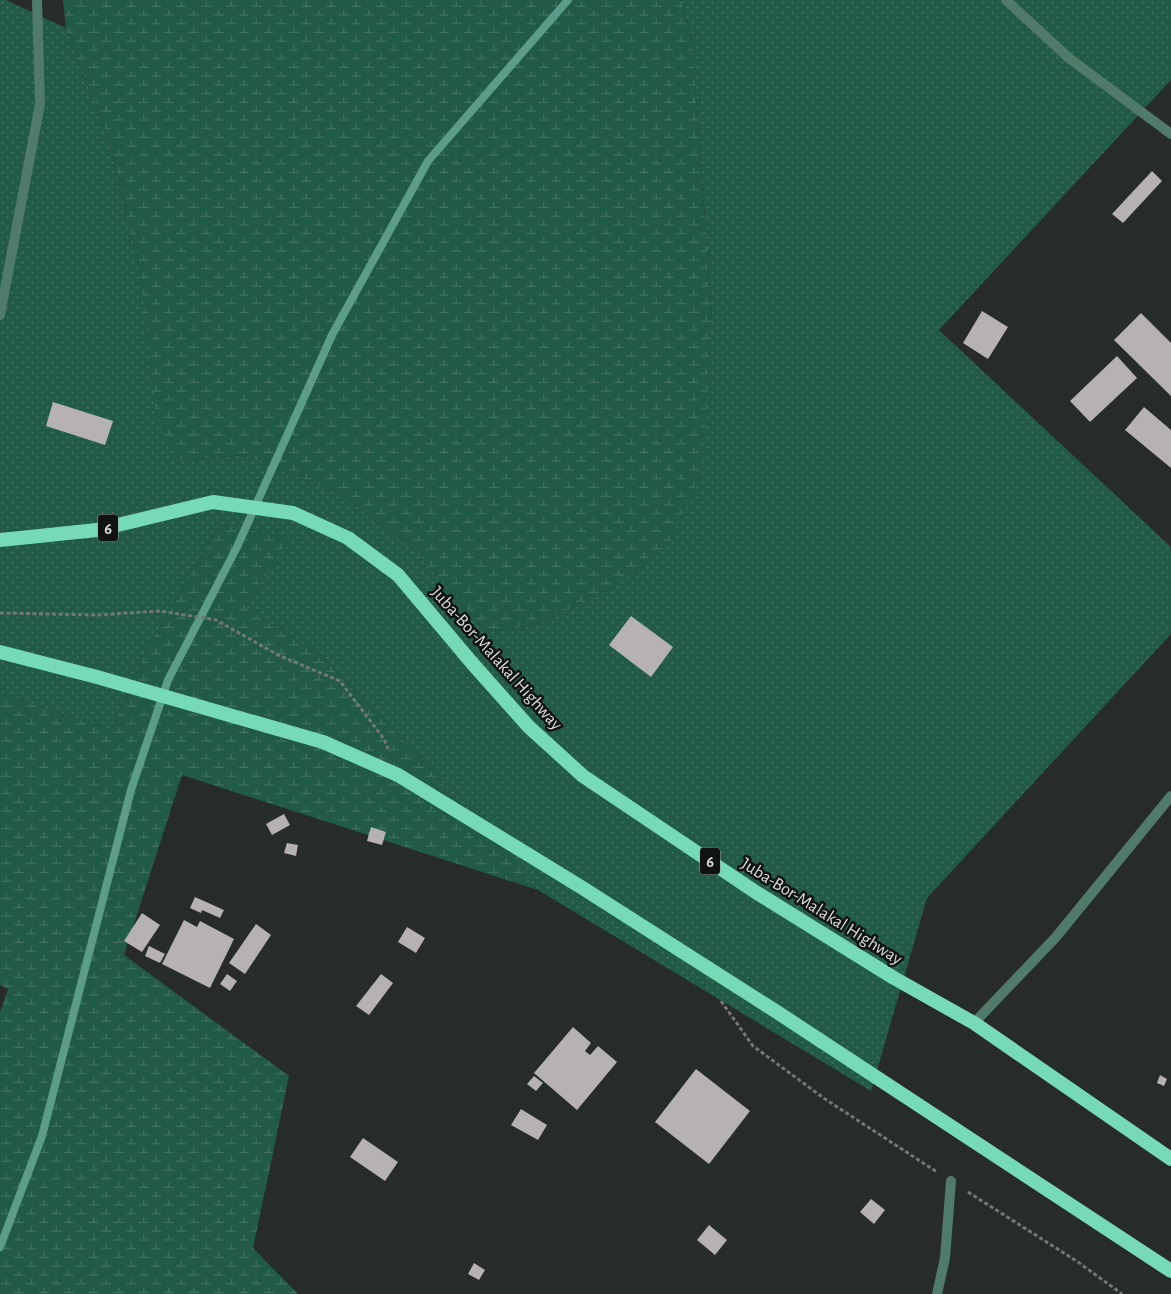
<svg xmlns="http://www.w3.org/2000/svg" width="1171" height="1294" viewBox="0 0 1171 1294" font-family="'Alegreya Sans',sans-serif">
	<style>
		.grass { fill: url(#grass-dots) }
		.wetland { fill: url(#wetland-marsh) }
		.lines { fill: none; stroke-linecap: round; stroke-linejoin: round }
		.stream { stroke: #5d9c88; stroke-width: 8 }
		.building { fill: #b6b1b3 }
		.path { stroke: #737775; stroke-width: 3; stroke-dasharray: 4 2.5; stroke-linecap: butt }
		.minor { stroke: #507a6a; stroke-width: 10 }
		.trunk { stroke: #76dab6; stroke-width: 14 }
		.labels { text-anchor: middle; stroke-width: 5; stroke-linejoin: round; paint-order: stroke }
		.shield { fill: #111312; stroke: #9da09e; stroke-width: 1 }
		.shield-label { font-size: 16px; font-weight: bold; fill: #d9dcda }
		.street-label { font-size: 18px; fill: #d9dcda; stroke: #111312 }
	</style>
	<defs>
		<pattern id="grass-dots" width="8" height="8" patternUnits="userSpaceOnUse" patternTransform="scale(1.25)"><rect width="8" height="8" fill="#215a47"/><path d="M2 2h.1M6 6h.1" fill="none" stroke="#417161" stroke-width="1.8" stroke-linecap="round"/></pattern>
		<pattern id="wetland-marsh" width="20" height="14" patternUnits="userSpaceOnUse" patternTransform="scale(1.25)"><rect width="20" height="14" fill="#215a47"/><path d="M1 5h8M5 5V1M11 12h8M15 12V8" fill="none" stroke="#417161"/></pattern>
	</defs>
	<rect width="100%" height="100%" fill="#272b29"/>
	<polygon class="grass" points="0,0 6,0 66,28 109,141 139,267 175,461 243,455 342,494 416,552 487,632 538,624 612,588 712,318 692,39 681,0 1171,0 1171,80 939,330 1171,547 1171,634 927,898 871,1091 538,890 421,759 321,656 246,608 288,538 220,524 146,651 111,730 0,693"/>
	<g class="wetland">
		<polygon points="63,0 681,0 692,39 712,318 702,473 666,548 612,588 538,624 487,632 416,552 342,494 243,455 175,461 156,417 139,267 109,141 66,28"/>
		<polygon points="220,524 289,538 246,608 321,656 421,759 538,890 182,775 124,955 289,1076 253,1248 298,1294 0,1294 0,1012 8,989 0,985 0,693 111,730 146,651"/>
	</g>
	<g class="lines">
		<polyline class="stream" points="0,1247 42,1136 131,790 168,680 237,547 332,335 428,161 568,0"/>
	</g>
	<g class="building">
		<polygon points="1152,171 1162,181 1123,223 1112,214"/>
		<polygon points="982,311 1008,327 988,359 963,343"/>
		<polygon points="1141,313 1171,343 1171,396 1114,340"/>
		<polygon points="1117,356 1137,378 1090,422 1070,401"/>
		<polygon points="53,402 113,421 105,445 46,426"/>
		<polygon points="1144,407 1171,430 1171,468 1125,430"/>
		<polygon points="631,616 673,647 651,677 609,645"/>
		<polygon points="284,814 290,825 272,835 266,824"/>
		<polygon points="371,827 386,832 382,845 367,841"/>
		<polygon points="287,843 298,845 296,856 284,853"/>
		<polygon points="195,897 224,910 220,918 202,910 201,913 190,908"/>
		<polygon points="142,913 160,925 142,952 124,941"/>
		<polygon points="184,920 197,927 200,921 234,939 210,988 162,964"/>
		<polygon points="256,924 271,935 245,974 229,963"/>
		<polygon points="407,927 425,938 416,953 398,942"/>
		<polygon points="149,946 165,954 160,963 145,956"/>
		<polygon points="227,974 237,981 230,991 220,984"/>
		<polygon points="381,974 393,983 369,1015 356,1006"/>
		<polygon points="573,1027 591,1043 585,1051 590,1055 598,1046 617,1062 577,1110 534,1073"/>
		<polygon points="696,1069 750,1111 709,1164 655,1122"/>
		<polygon points="1160,1075 1167,1079 1164,1086 1157,1083"/>
		<polygon points="534,1076 543,1083 536,1091 527,1084"/>
		<polygon points="521,1109 547,1125 538,1140 511,1125"/>
		<polygon points="363,1138 398,1162 385,1181 350,1157"/>
		<polygon points="871,1199 885,1210 874,1224 860,1212"/>
		<polygon points="709,1225 727,1240 715,1255 697,1240"/>
		<polygon points="474,1263 485,1270 479,1280 468,1274"/>
	</g>
	<g class="lines">
		<g class="path">
			<polyline points="0,613 97,615 160,611 216,620 278,655 340,681 384,739 388,749"/>
			<polyline points="721,1001 753,1046 825,1099 937,1172"/>
			<polyline points="968,1192 1078,1262 1122,1294"/>
		</g>
		<g class="minor">
			<polyline points="1006,0 1069,58 1171,134"/>
			<polyline points="0,315 40,104 37,0"/>
			<polyline points="974,1023 1056,937 1171,796"/>
			<polyline points="937,1294 945,1258 951,1181"/>
		</g>
		<g class="trunk">
			<polyline points="0,540 97,530 213,502 293,513 348,538 398,575 472,663 529,727 583,776 757,893 894,978 974,1023 1171,1159"/>
			<polyline points="0,652 97,677 323,742 398,775 581,887 777,1012 1171,1271"/>
		</g>
	</g>
	<g class="labels">
		<g class="shield">
			<rect x="98" y="514.5" width="20" height="27" rx="4"/>
			<rect x="700" y="847.5" width="20" height="27" rx="4"/>
		</g>
		<g class="shield-label">
			<text x="108" y="534">6</text>
			<text x="710" y="867">6</text>
		</g>
		<g class="street-label">
			<text transform="translate(497 658) rotate(48)" y="6">Juba-Bor-Malakal Highway</text>
			<text transform="translate(822 911) rotate(32)" y="6">Juba-Bor-Malakal Highway</text>
		</g>
	</g>
</svg>
